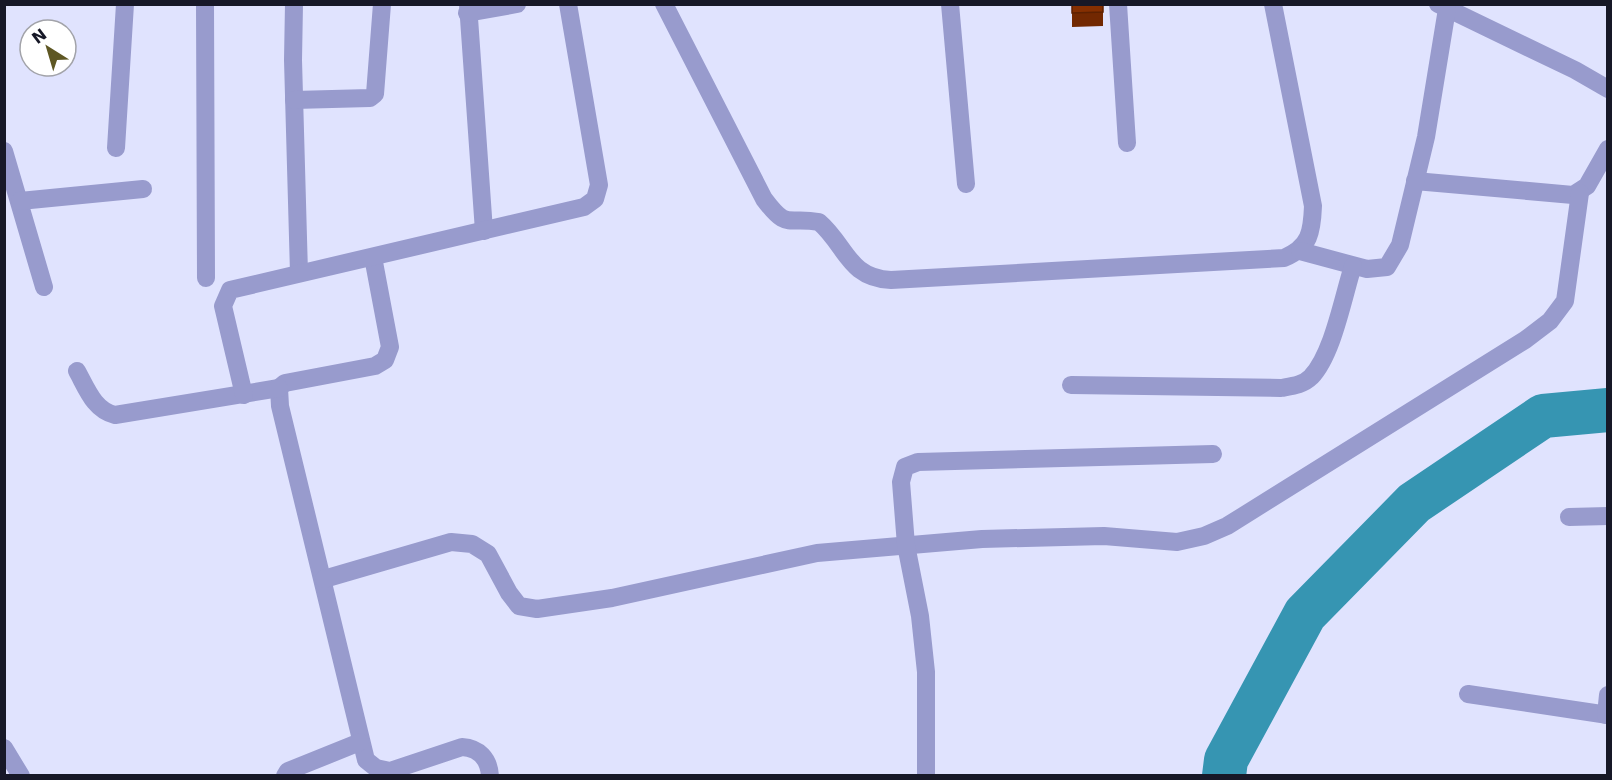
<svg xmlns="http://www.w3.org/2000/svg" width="1612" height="780" viewBox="0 0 1612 780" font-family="'DejaVu Sans',sans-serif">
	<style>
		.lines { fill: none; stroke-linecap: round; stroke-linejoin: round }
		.river { stroke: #3695b2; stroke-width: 44 }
		.street { stroke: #989bcd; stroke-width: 18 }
		.wall { fill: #722801 }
		.building { fill: #852f01; stroke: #5d2101; stroke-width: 1.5 }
	</style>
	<rect width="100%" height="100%" fill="#e0e3fe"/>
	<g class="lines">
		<polyline class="river" points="1224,776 1226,760 1305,614 1414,503 1543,416 1608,410"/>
		<g class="street">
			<polyline points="205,4 206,278"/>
			<polyline points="294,4 293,60 299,273"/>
			<polyline points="468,4 484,231"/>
			<path d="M664,4l100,195c24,32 22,17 55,23 27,23 29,56 72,58l393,-22c26,-11 28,-26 29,-52l-40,-202"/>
			<polyline points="950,4 966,184"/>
			<polyline points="1118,4 1127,143"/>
			<polyline points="1438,4 1575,70 1608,89"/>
			<polyline points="467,13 517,4"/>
			<polyline points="294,100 370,98 375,94 382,4"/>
			<polyline points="116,148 125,4"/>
			<polyline points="4,151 44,287"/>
			<polyline points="1415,181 1573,195 1587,186 1608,149"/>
			<polyline points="20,201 143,189"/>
			<polyline points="1300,251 1367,269 1387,267 1400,245 1426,137 1447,9"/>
			<path d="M373,257l17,90 -5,13 -10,6 -90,17 -6,5 1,18 86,354 10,8 14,3 72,-24c17,1 27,12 28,29"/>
			<path d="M77,371c10,18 17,39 38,44l164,-27"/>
			<path d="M1071,385l210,3c11,-2 22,-3 30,-11 22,-23 32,-80 42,-111"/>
			<polyline points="244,395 223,306 230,290 584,207 595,199 599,185 568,4"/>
			<polyline points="1569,517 1608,516"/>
			<polyline points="324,579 451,542 472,544 488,554 509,593 519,606 537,609 612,598 817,553 982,539 1104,536 1177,542 1204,536 1227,526 1525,340 1550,321 1565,301 1580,193"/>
			<polyline points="1468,694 1608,715"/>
			<polyline points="1606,715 1608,695"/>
			<polyline points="4,748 21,776"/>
			<polyline points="285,776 288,771 360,742"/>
			<polyline points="926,776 926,672 920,616 906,545 901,482 905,467 918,462 1213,454"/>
		</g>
	</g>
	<polygon class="wall" points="1072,4 1103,4 1103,26 1072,27"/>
	<polygon class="building" points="1072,4 1103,4 1103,12 1072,13"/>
	<rect width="1612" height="780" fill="none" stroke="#171827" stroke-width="12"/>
	<g transform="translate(48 48) rotate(323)"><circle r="28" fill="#ffffff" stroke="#a2a3a9" stroke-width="1.5"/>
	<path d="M0-4.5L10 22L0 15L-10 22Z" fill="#5e5723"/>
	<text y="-9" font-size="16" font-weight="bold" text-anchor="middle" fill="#171827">N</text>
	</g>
</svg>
